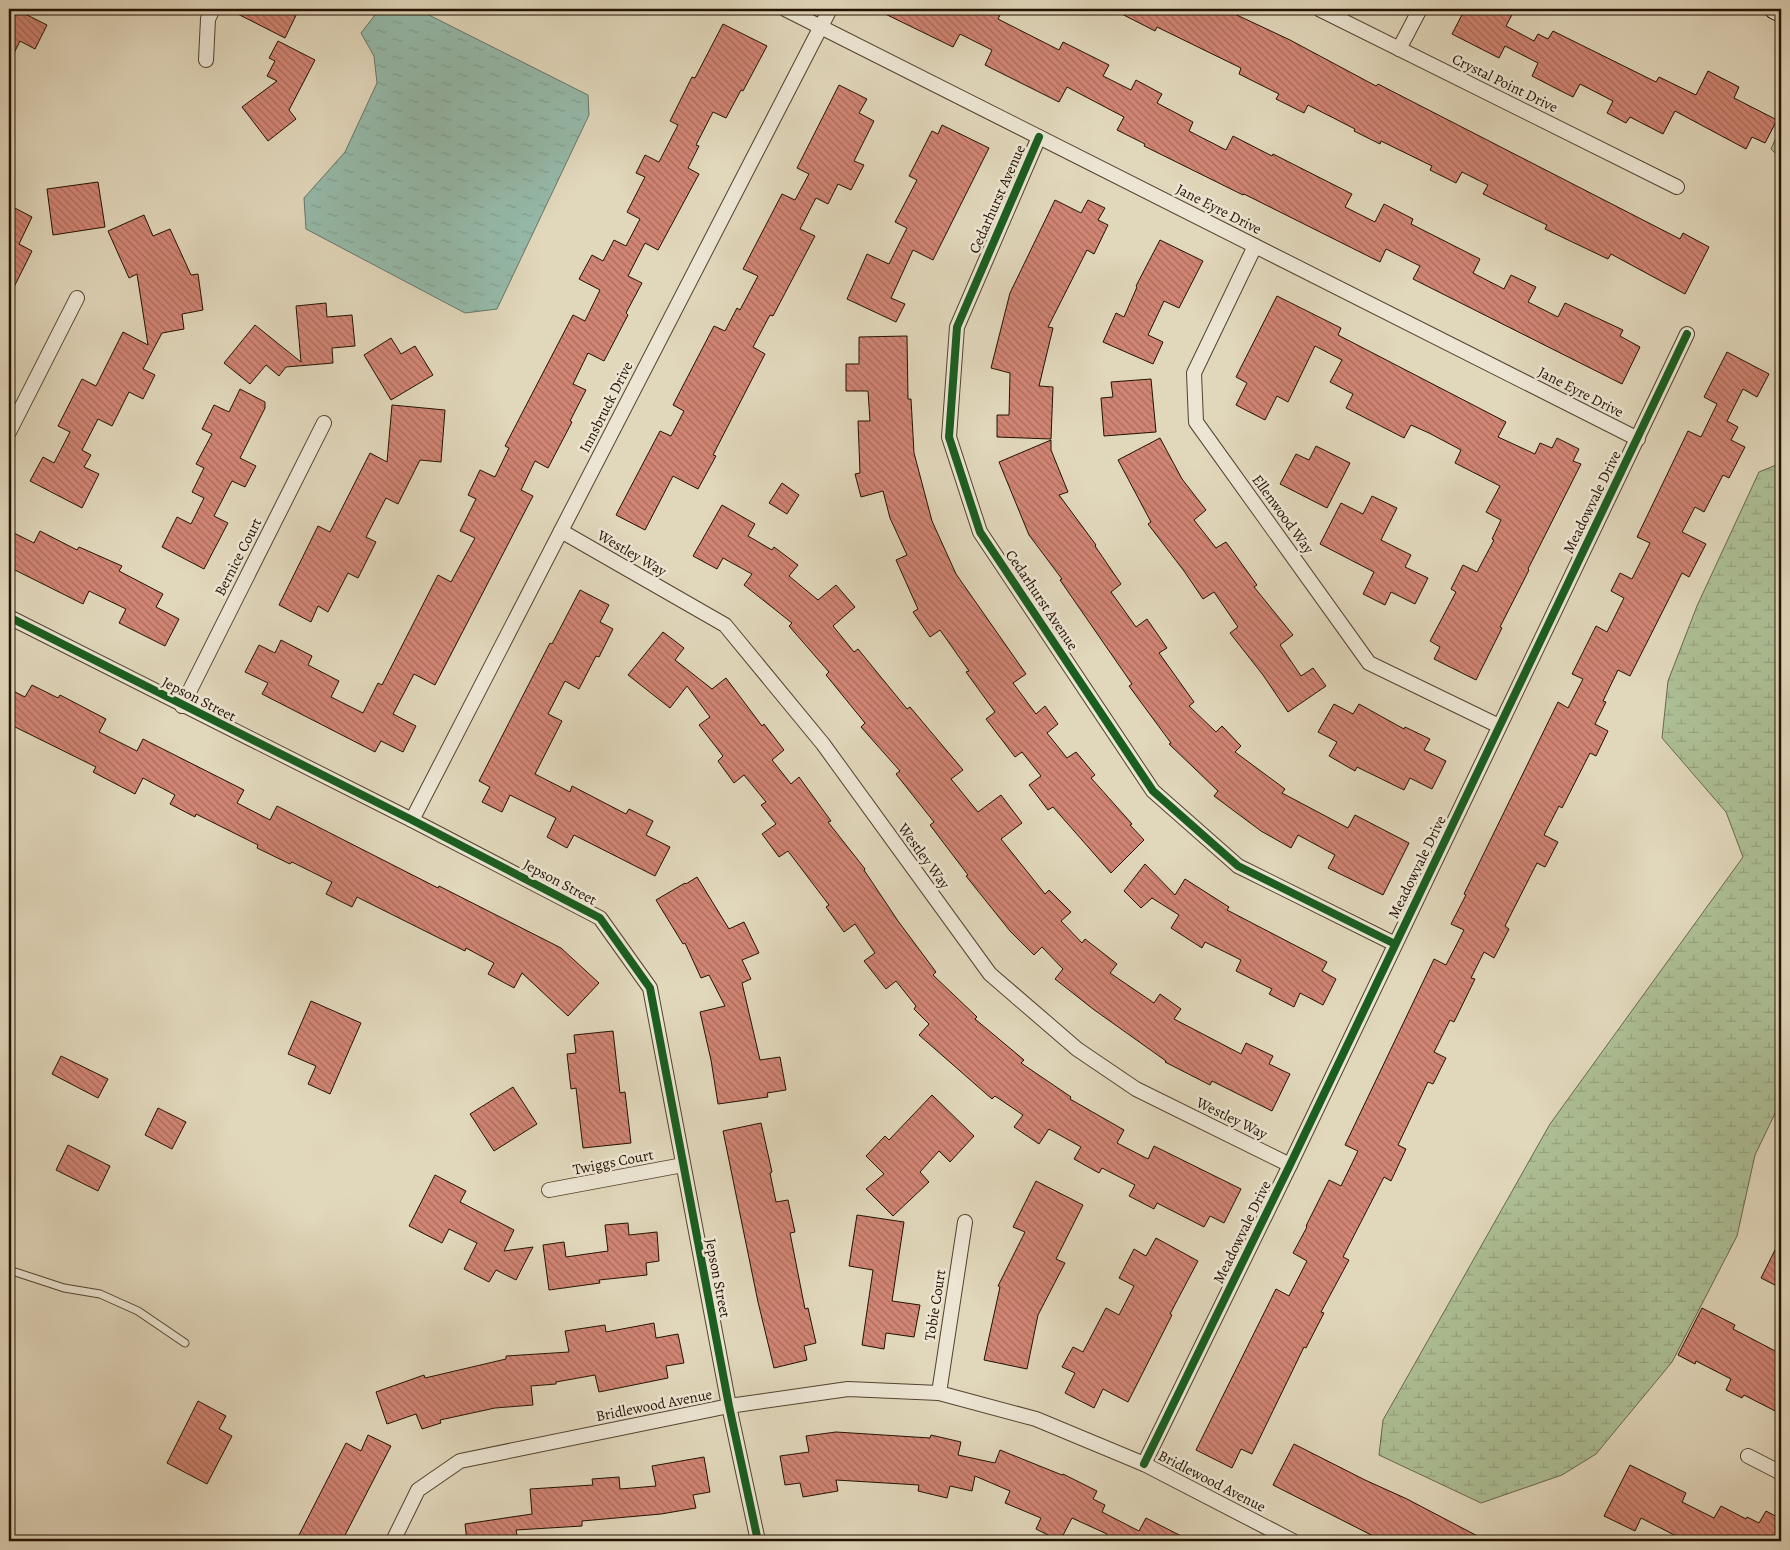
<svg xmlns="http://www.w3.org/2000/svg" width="1790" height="1550" viewBox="0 0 1790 1550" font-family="Alegreya,serif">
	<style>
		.wetland { fill: url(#wetland-marsh); stroke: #68684a }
		.water { fill: url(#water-ripples); stroke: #677766 }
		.building { fill: url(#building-back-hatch); stroke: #231200 }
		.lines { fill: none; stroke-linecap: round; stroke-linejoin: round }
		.lane-casing { stroke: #52432f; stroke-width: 9 }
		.street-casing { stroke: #52432f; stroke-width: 16 }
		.secondary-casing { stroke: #231200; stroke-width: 22 }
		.lane { stroke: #ece5d3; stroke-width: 7 }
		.street { stroke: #ece5d3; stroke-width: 14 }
		.secondary { stroke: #ece5d3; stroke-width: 20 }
		.cycleway-casing { stroke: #ece5d3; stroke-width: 11 }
		.cycleway { stroke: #1b5e20; stroke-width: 8 }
		.labels { text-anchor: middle; stroke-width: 5; stroke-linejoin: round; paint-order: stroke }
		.street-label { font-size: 15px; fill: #231200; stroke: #ece5d3 }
	</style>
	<defs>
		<pattern id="wetland-marsh" width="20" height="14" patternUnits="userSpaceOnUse" patternTransform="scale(1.25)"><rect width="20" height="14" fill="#adbf95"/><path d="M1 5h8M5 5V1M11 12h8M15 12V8" fill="none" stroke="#95a37f"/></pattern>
		<pattern id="water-ripples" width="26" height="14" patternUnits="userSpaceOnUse" patternTransform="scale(1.25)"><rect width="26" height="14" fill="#95baaa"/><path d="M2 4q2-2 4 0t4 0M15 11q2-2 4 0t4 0" fill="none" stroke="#809f90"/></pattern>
		<pattern id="building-back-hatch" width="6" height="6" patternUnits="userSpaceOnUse" patternTransform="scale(1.25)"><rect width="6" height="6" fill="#d18574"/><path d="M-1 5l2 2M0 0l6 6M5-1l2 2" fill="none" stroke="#a96b5d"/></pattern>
	</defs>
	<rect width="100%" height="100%" fill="#e1d7bb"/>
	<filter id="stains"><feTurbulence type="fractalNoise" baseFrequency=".004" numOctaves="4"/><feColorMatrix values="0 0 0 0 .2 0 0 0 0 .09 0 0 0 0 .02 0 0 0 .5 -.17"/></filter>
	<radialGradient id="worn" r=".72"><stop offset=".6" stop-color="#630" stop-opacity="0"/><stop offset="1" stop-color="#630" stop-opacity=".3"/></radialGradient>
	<g class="wetland">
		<polygon points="1781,126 1781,159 1771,149"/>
		<polygon points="1781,463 1781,1101 1755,1155 1737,1236 1672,1362 1596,1454 1562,1475 1481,1503 1379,1455 1383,1420 1550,1124 1743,857 1726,812 1662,738 1668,681 1697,606 1759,472"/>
	</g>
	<polygon class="water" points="387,9 417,9 588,95 589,115 497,309 465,313 306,229 304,198 345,152 377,83 374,56 361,33 375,15"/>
	<g class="building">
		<polygon points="9,9 15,9 47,25 35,49 20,41 9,63"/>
		<polygon points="228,9 299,9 285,38"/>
		<polygon points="875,9 988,9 1000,15 998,19 1059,50 1063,42 1109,65 1103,76 1131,90 1136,80 1162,94 1157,103 1193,122 1189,131 1226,150 1233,136 1272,156 1273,154 1352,194 1345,207 1375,222 1384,204 1413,219 1411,224 1480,259 1473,273 1504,289 1511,275 1536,287 1528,302 1558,317 1565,303 1623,330 1620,336 1640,347 1622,384 1413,279 1420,266 1386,249 1380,262 1244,194 1243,195 1144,146 1145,144 1117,130 1124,117 1067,87 1059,102 985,65 992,50 960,34 953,47"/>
		<polygon points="1112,9 1224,9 1290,40 1376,86 1378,84 1680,239 1683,233 1709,247 1685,294 1611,254 1608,259 1545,229 1547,225 1483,194 1488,185 1462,172 1456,183 1430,170 1432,166 1381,141 1380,144 1354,131 1355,129 1308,105 1304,113 1276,99 1279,94 1239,74 1241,68 1157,27 1155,31"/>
		<polygon points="1465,9 1515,9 1506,26 1534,41 1538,34 1548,39 1553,31 1656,82 1659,77 1696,95 1708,71 1739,87 1734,98 1777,120 1765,143 1752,137 1746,149 1675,111 1663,134 1630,117 1626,123 1607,113 1613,101 1580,84 1573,97 1557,89 1532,76 1538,63 1505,46 1499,58 1452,34"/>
		<polygon points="723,24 767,46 743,91 741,90 726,118 713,112 696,145 699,146 688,168 699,174 658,250 645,243 628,276 642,283 626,313 628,315 604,361 588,353 573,384 586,390 570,421 572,422 548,468 535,461 521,490 533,496 435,685 414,674 393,714 416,726 403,752 381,741 375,752 262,694 268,683 245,672 259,645 275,653 281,640 312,656 308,665 339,681 331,697 363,713 378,683 382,685 438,575 451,582 475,538 460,531 476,499 468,495 480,470 495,477 509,448 505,446 573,315 585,321 600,290 579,279 592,255 603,261 614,240 626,246 640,219 627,212 645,177 636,173 645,155 659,162 678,125 670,121 692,77 695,78"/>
		<polygon points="278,41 315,60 289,110 296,119 268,141 242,107 277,81 267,76 275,61 269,58"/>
		<polygon points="839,85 867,99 859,113 874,121 854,161 864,165 851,190 838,184 828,204 816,198 800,229 815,236 773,316 770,315 753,347 765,354 713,455 716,456 698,489 673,476 645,530 616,515 660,431 671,436 684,411 673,405 714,326 725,331 737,308 740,310 758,276 743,269 782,194 795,200 809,174 797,168"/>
		<polygon points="942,125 989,148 933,260 913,250 891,298 905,304 896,322 847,299 867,254 889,264 907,228 895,222 917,180 909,176 932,131 938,134"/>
		<polygon points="98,182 105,227 53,235 47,189"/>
		<polygon points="1055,200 1081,213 1088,200 1105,208 1098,220 1108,225 1094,254 1087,250 1048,327 1053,328 1039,386 1053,387 1051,439 997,437 997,415 1009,415 1010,373 991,368 1010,293"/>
		<polygon points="9,205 32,217 19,244 32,251 9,297"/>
		<polygon points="144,215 153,236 170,229 191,275 198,274 203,310 182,314 184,329 162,333 143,369 155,375 143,399 129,392 112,426 98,419 82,450 91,455 84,467 99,474 82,508 30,481 43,457 54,463 70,432 58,426 82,379 96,386 123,332 148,345 137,274 129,278 108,231"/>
		<polygon points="1160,240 1203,261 1179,308 1164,301 1148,335 1163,342 1153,364 1103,342 1116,313 1124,317 1137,287 1136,286"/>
		<polygon points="1277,296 1341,328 1338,335 1506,422 1498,437 1535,454 1540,443 1552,448 1557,438 1579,449 1573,461 1581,464 1528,569 1529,570 1500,627 1502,628 1476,680 1434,659 1440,647 1430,641 1456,592 1451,589 1463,565 1477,572 1494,540 1492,539 1501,520 1486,512 1500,486 1455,463 1461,450 1429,433 1411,425 1404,438 1346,408 1353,394 1330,382 1342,360 1315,346 1288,402 1277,396 1265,420 1236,405 1247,383 1236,377"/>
		<polygon points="326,303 327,317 352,315 355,346 332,348 333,363 286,367 279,376 266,365 250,384 224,363 255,325 301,362 296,306"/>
		<polygon points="907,336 908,399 911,399 914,453 932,521 956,574 1026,674 1013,683 1036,714 1045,706 1058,724 1047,733 1067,758 1076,752 1095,775 1091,778 1132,824 1130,825 1144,840 1111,873 1053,807 1048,810 1029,785 1041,776 1022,752 1015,757 986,719 995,712 966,672 969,671 940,630 930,637 913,612 918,609 896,560 907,555 890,518 883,491 861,497 855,474 860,473 858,421 870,421 868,391 846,391 846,364 859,364 859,337"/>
		<polygon points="391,338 401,354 415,346 433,375 391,400 364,355"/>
		<polygon points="1727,352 1769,374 1757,397 1743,389 1727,421 1738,427 1731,440 1745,447 1729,478 1723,475 1704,512 1695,507 1682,532 1706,544 1689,577 1682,573 1630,676 1618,670 1603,701 1606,702 1595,724 1608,731 1596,756 1590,753 1562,808 1559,806 1544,835 1558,842 1545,867 1537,863 1505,926 1509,929 1494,958 1484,952 1471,978 1475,979 1454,1022 1450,1020 1434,1052 1446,1058 1433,1084 1428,1082 1398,1145 1406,1149 1391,1181 1384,1177 1343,1257 1349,1260 1321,1312 1324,1313 1306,1348 1304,1347 1252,1454 1241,1449 1232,1468 1196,1450 1276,1289 1289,1296 1307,1261 1293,1253 1307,1227 1306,1226 1329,1180 1341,1186 1358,1151 1345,1145 1434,959 1446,965 1464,930 1451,924 1466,895 1464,894 1558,702 1568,708 1583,679 1572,674 1596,626 1607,632 1624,598 1611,591 1620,573 1632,579 1650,543 1637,537 1688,431 1701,437 1717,404 1704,397"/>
		<polygon points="1151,379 1156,432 1104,436 1101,398 1113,397 1111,382"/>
		<polygon points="240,389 265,402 265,408 240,458 256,466 245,487 232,481 214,516 228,523 204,569 162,547 177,517 191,524 204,498 192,492 204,468 196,464 212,434 202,429 214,405 229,412"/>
		<polygon points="392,405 445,410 441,462 420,460 398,504 386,498 366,537 376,542 358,578 348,573 328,612 318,606 311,622 279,605 318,526 330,532 370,453 387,462"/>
		<polygon points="1160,438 1182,479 1206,510 1194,520 1216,548 1226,542 1257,585 1254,587 1293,635 1280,645 1301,676 1313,668 1326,686 1288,712 1263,675 1230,633 1238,627 1214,592 1203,599 1184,571 1148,524 1151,522 1118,460"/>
		<polygon points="1051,440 1051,450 1068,492 1059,495 1096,545 1095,546 1121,584 1111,592 1136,627 1147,619 1167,648 1159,653 1194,702 1189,706 1216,732 1222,726 1241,746 1235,752 1285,789 1282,793 1348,828 1355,815 1409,843 1383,895 1328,868 1335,855 1298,835 1291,848 1261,831 1214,796 1218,791 1169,744 1171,743 1129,686 1132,684 1060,580 1062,579 1029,535 999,462"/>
		<polygon points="1316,446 1350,463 1327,508 1280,484 1296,454 1309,460"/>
		<polygon points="782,483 799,495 787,514 769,503"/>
		<polygon points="1372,496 1397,508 1381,540 1411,555 1405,567 1428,578 1415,604 1391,592 1385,605 1363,594 1374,572 1320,544 1341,503 1363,514"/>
		<polygon points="722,505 755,524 748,536 772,550 774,547 798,565 789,576 818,600 836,585 855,607 833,626 854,652 858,649 907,709 910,707 963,770 951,779 978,812 1001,795 1022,823 1001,839 1045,894 1049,890 1071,912 1061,921 1082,943 1085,939 1117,964 1110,973 1154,1003 1160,994 1181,1009 1174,1019 1241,1054 1246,1043 1273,1056 1269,1064 1290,1074 1272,1111 1212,1081 1210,1085 1165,1062 1166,1061 1093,1009 1055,979 1063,969 1042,947 1034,955 1010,931 966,876 968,875 930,825 934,822 896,774 900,771 861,727 865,723 826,675 829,672 789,626 792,623 744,585 752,574 723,558 717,569 693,556"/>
		<polygon points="40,531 77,550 79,547 122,566 119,571 163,594 156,607 179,619 165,646 119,623 126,609 89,591 83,604 9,567 9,542 14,533 34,543"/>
		<polygon points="580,590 609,605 600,622 613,629 599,657 596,656 579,689 565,681 548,714 562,721 535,774 570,792 572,786 626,814 629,809 653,821 646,835 670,847 655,876 574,835 567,848 547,837 556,818 510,795 502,812 482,802 490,787 479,781 550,643 552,644"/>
		<polygon points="663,632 684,648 675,660 712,689 726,678 762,726 764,724 784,750 772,760 791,784 799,777 831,821 828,822 865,869 864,870 898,921 936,972 933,975 977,1017 975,1019 1024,1060 1021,1063 1071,1097 1070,1099 1124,1130 1117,1143 1148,1159 1154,1146 1241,1189 1224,1223 1210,1216 1204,1227 1157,1203 1154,1209 1129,1196 1135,1185 1102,1168 1099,1173 1074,1159 1081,1147 1049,1129 1039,1144 1014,1127 1023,1115 995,1096 992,1099 919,1035 929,1024 914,1009 916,1006 896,981 886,989 864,961 875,953 855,924 844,932 826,907 829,905 788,851 779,857 762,834 776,824 761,805 766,802 744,775 734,783 718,761 723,756 699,725 710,717 687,686 670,708 628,675"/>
		<polygon points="32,685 58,698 60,695 106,719 99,732 137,751 143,739 244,790 237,803 270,820 277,806 438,888 439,886 561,948 599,983 568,1016 522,973 514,988 488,974 494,963 466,948 465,951 357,897 352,907 326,894 332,882 292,862 290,864 257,848 258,845 196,814 195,817 170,804 175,795 143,778 135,794 93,772 96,767 9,724 9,689 25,697"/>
		<polygon points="1334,704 1353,714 1359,704 1404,729 1405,727 1430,739 1424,750 1446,761 1432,789 1410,778 1404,790 1357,767 1355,771 1329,756 1337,742 1318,732"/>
		<polygon points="1145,864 1175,895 1185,879 1229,907 1227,910 1327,962 1322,971 1336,979 1323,1005 1300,993 1294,1007 1269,994 1272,989 1236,971 1241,960 1205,942 1202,948 1171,928 1179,915 1152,898 1141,908 1124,891"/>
		<polygon points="697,877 729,929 744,922 759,953 742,960 751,979 742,983 760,1060 780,1057 786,1090 767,1093 768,1097 718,1104 711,1060 700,1012 725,1006 709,975 701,978 685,943 683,944 656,900 685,883 686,884"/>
		<polygon points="311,1001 361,1023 330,1094 308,1084 316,1066 288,1054"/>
		<polygon points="613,1031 620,1093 625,1092 631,1143 583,1148 576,1088 571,1089 567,1054 576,1053 574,1035"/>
		<polygon points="61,1056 108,1079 98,1098 52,1074"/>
		<polygon points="513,1087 537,1124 494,1151 470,1114"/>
		<polygon points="932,1095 974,1136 950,1162 939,1151 920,1172 929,1182 893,1216 866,1189 884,1174 866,1156 885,1136 889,1140"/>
		<polygon points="158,1108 186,1122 172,1149 145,1135"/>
		<polygon points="761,1123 772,1172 770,1173 776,1202 788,1200 795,1232 790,1233 805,1309 808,1308 816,1343 804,1346 807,1360 774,1368 758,1302 723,1131"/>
		<polygon points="68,1145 110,1166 98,1191 56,1170"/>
		<polygon points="435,1175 466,1191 460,1202 514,1230 504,1251 533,1247 516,1280 496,1270 489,1282 464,1269 477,1243 449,1229 442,1243 409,1226"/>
		<polygon points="1036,1181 1083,1205 1056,1259 1065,1263 1038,1315 1027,1369 984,1360 1000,1287 998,1286 1025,1232 1013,1227"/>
		<polygon points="857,1215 904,1222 892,1301 920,1305 914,1337 886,1333 884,1349 862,1345 873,1270 849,1266"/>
		<polygon points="628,1223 629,1235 657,1232 659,1261 646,1263 647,1275 599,1280 600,1283 549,1290 543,1245 564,1242 566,1257 608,1251 605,1225"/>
		<polygon points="1156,1238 1198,1261 1170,1314 1172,1315 1128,1402 1103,1389 1094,1408 1065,1393 1075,1373 1062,1367 1073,1347 1083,1352 1106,1308 1119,1315 1134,1286 1119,1278 1134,1249 1146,1256"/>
		<polygon points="1781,1238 1781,1288 1761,1278"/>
		<polygon points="1702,1308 1735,1325 1733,1329 1781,1354 1781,1414 1744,1395 1742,1398 1726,1390 1731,1379 1696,1361 1695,1364 1678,1355"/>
		<polygon points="654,1323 656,1338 678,1334 684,1363 666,1366 668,1378 599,1392 595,1375 556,1382 556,1384 531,1386 533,1405 495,1408 440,1420 441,1423 422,1429 416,1414 387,1424 376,1392 424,1375 425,1378 506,1359 506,1356 569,1352 565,1331 605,1325 606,1332"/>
		<polygon points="198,1401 226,1416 219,1429 232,1436 207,1484 167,1463"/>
		<polygon points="836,1432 930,1438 931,1435 961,1442 958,1455 995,1463 1000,1450 1062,1475 1063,1474 1097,1491 1093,1499 1105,1505 1102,1512 1139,1531 1146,1518 1191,1541 1104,1541 1107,1534 1072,1518 1060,1541 1036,1529 1041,1518 1005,1503 1010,1491 975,1476 972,1491 950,1486 947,1498 918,1491 919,1485 836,1480 838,1491 803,1497 800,1483 785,1485 780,1456 809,1452 806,1436"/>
		<polygon points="368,1435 391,1446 342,1541 296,1541 346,1443 361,1451"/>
		<polygon points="1294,1444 1365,1480 1407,1499 1487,1541 1383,1541 1273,1485"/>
		<polygon points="704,1457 710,1492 693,1495 696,1508 661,1514 582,1521 582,1526 516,1530 518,1541 467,1541 465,1524 532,1514 530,1489 593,1485 592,1479 619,1477 620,1489 656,1486 652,1466"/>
		<polygon points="1630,1465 1686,1493 1682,1502 1714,1518 1721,1506 1746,1519 1747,1517 1759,1523 1766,1511 1781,1519 1781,1527 1774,1541 1686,1541 1641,1518 1635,1531 1604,1516"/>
	</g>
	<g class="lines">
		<g class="lane-casing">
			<polyline id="lane" points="9,1270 64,1288 100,1294 138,1311 185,1343"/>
		</g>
		<g class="street-casing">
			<g id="street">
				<polyline points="785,9 1638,439"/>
				<polyline points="1319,9 1677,187"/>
				<polyline points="1399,49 1420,9"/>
				<polyline points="206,60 208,19 213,9"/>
				<polyline points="1039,137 957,327 949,437 980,532 1153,791 1238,866 1395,944"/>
				<polyline points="1255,246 1194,373 1196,422 1369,663 1499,726"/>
				<polyline points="9,432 77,298"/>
				<polyline points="561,531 725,625 823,744 990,974 1077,1049 1136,1089 1290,1165"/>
				<polyline points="9,617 412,820 600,918 650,988 729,1406 758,1541"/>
				<polyline points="182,706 324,423"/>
				<polyline points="412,820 830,9"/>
				<polyline points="549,1190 683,1165"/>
				<polyline points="939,1393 965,1222"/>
				<polyline points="1748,1456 1781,1473"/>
				<polyline points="1144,1464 1290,1165 1687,334"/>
				<polyline points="393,1541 418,1490 460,1461 729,1406 848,1389 939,1393 1036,1419 1144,1464 1293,1541"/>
			</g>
		</g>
		<g class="secondary-casing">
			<polyline id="secondary" points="1775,9 1781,12"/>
		</g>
		<use href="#lane" class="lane"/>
		<use href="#street" class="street"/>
		<use href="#secondary" class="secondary"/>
		<g class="cycleway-casing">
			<g id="cycleway">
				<polyline points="1039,137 957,327 949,437 980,532 1153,791 1238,866 1395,944"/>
				<polyline points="9,617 412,820 600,918 650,988 729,1406 758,1541"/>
				<polyline points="1144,1464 1290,1165 1687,334"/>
			</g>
		</g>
		<use href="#cycleway" class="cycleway"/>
	</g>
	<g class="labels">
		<g class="street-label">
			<text transform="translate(1505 83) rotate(26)" y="5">Crystal Point Drive</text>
			<text transform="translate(997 199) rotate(-66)" y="5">Cedarhurst Avenue</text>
			<text transform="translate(1219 209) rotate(27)" y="5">Jane Eyre Drive</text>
			<text transform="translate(1581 392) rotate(27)" y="5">Jane Eyre Drive</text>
			<text transform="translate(606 407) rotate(-63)" y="5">Innsbruck Drive</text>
			<text transform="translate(1592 502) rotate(-64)" y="5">Meadowvale Drive</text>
			<text transform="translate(1283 514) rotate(54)" y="5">Ellenwood Way</text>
			<text transform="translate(632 553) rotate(30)" y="5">Westley Way</text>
			<text transform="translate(238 557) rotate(-63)" y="5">Bernice Court</text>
			<text transform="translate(1042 600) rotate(56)" y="5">Cedarhurst Avenue</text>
			<text transform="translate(199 699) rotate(27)" y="5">Jepson Street</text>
			<text transform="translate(924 856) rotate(54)" y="5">Westley Way</text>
			<text transform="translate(1417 867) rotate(-64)" y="5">Meadowvale Drive</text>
			<text transform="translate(560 882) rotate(28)" y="5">Jepson Street</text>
			<text transform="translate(1232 1118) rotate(26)" y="5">Westley Way</text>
			<text transform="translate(613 1162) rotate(-11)" y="5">Twiggs Court</text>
			<text transform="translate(1242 1232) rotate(-64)" y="5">Meadowvale Drive</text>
			<text transform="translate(718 1278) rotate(79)" y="5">Jepson Street</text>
			<text transform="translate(935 1305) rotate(-81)" y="5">Tobie Court</text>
			<text transform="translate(654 1405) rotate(-11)" y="5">Bridlewood Avenue</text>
			<text transform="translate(1212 1481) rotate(27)" y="5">Bridlewood Avenue</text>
		</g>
	</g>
	<rect width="1790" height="1550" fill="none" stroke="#e1d7bb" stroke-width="30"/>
	<rect x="10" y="10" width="1770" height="1530" fill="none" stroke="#231200" stroke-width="2.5"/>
	<rect x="15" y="15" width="1760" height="1520" fill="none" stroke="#231200"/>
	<rect width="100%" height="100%" filter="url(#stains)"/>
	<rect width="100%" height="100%" fill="url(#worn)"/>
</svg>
